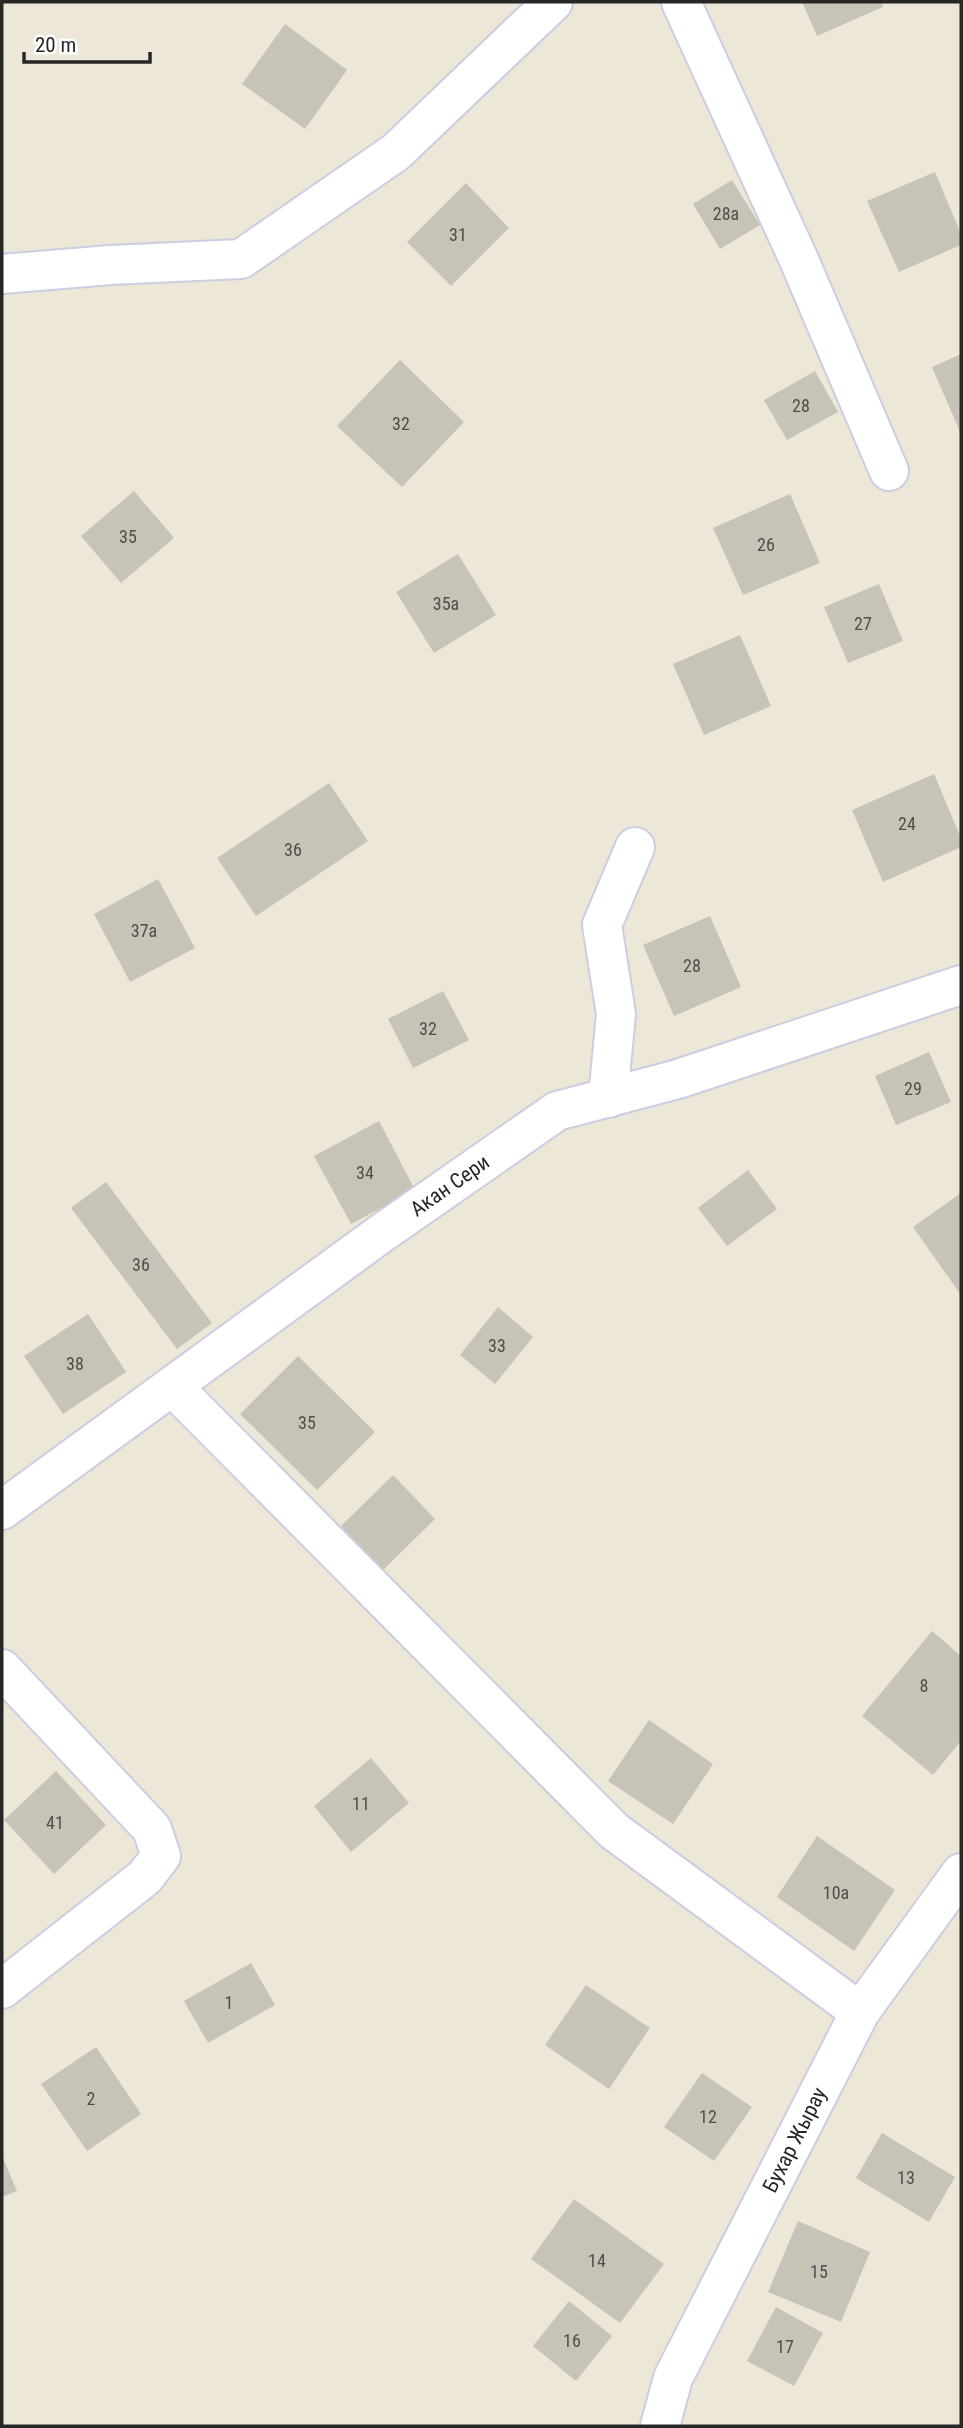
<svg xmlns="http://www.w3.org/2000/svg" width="963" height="2428" viewBox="0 0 963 2428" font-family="'Roboto Condensed',sans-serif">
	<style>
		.building { fill: #c7c4b7 }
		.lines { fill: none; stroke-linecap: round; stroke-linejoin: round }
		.minor-casing { stroke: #cccce3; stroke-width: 42 }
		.minor { stroke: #fff; stroke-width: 38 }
		.labels { text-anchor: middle; stroke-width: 5; stroke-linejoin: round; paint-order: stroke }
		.number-label { font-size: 18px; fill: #4f4e4b }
		.street-label { font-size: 21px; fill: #272727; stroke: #fff }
	</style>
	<rect width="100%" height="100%" fill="#ece7d7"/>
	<g class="building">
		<polygon points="802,2 881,2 883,7 817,36"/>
		<polygon points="285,24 347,70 305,129 242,84"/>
		<polygon points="935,172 961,234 961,245 899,272 867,201"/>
		<polygon points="732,180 760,225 720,249 693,204"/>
		<polygon points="466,183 509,228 451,286 407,242"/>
		<polygon points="961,354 961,434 932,367"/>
		<polygon points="400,360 464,422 402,487 337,426"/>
		<polygon points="815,371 838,412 787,440 764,400"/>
		<polygon points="134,491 174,538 121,583 81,536"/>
		<polygon points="790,494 820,563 743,595 713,528"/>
		<polygon points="458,554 496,615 434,653 396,592"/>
		<polygon points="879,584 903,641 848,663 824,607"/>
		<polygon points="740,635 771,706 704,735 673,664"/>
		<polygon points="934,774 961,838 961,847 883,882 852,810"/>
		<polygon points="329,783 368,841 256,916 217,858"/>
		<polygon points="158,879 195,948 130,982 94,914"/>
		<polygon points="710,916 741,987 674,1016 643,945"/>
		<polygon points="443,991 469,1040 413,1068 388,1019"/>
		<polygon points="929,1052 951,1102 896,1125 875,1076"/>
		<polygon points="379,1121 415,1190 351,1224 314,1156"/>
		<polygon points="748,1170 777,1209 727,1246 698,1208"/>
		<polygon points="106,1182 212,1323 177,1349 71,1208"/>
		<polygon points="961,1193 961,1295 913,1227"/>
		<polygon points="498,1307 533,1337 495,1384 460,1355"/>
		<polygon points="88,1314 126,1372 63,1414 24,1356"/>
		<polygon points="298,1356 375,1432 317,1490 240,1414"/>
		<polygon points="393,1475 435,1519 383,1570 341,1526"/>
		<polygon points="932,1631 961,1656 961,1741 933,1775 862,1716"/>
		<polygon points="649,1720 713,1764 673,1824 608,1781"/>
		<polygon points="371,1758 409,1803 351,1852 314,1806"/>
		<polygon points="56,1771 106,1825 54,1874 4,1820"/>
		<polygon points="817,1836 895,1890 854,1951 777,1897"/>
		<polygon points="251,1963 275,2005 208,2043 184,2001"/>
		<polygon points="586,1985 650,2028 609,2089 545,2045"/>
		<polygon points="96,2047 141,2114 87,2151 41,2084"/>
		<polygon points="702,2073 752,2107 714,2161 664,2127"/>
		<polygon points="882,2133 955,2177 929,2222 856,2178"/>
		<polygon points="2,2156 17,2191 2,2197"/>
		<polygon points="574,2199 664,2264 620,2323 531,2259"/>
		<polygon points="798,2221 870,2252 841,2322 768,2292"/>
		<polygon points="569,2301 612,2336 576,2381 533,2346"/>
		<polygon points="776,2307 823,2333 794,2386 747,2361"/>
	</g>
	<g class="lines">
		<g class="minor-casing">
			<g id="minor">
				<polyline points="681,2 799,260 889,471"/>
				<polyline points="2,274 110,265 241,259 396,152 553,2"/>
				<polyline points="608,1098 616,1014 602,925 635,847"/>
				<polyline points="173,1387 614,1831 860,2012"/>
				<path id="s1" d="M2,1510l377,-275 178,-124 121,-32 283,-94"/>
				<polyline points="2,1669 152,1829 161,1856 145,1877 2,1989"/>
				<path id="s2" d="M660,2426l13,-48 187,-366 101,-139"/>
			</g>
		</g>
		<use href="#minor" class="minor"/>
	</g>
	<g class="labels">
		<g class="number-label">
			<text x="726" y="220">28а</text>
			<text x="458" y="241">31</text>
			<text x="801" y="412">28</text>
			<text x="401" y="430">32</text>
			<text x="128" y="543">35</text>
			<text x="766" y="551">26</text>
			<text x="446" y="610">35а</text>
			<text x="863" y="630">27</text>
			<text x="907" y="830">24</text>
			<text x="293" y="856">36</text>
			<text x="144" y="937">37а</text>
			<text x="692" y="972">28</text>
			<text x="428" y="1035">32</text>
			<text x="913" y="1095">29</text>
			<text x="365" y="1179">34</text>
			<text x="141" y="1271">36</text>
			<text x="497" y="1352">33</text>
			<text x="75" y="1370">38</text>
			<text x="307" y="1429">35</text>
			<text x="924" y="1692">8</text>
			<text x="361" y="1810">11</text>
			<text x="55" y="1829">41</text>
			<text x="836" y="1899">10а</text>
			<text x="229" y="2009">1</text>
			<text x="91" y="2105">2</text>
			<text x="708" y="2123">12</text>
			<text x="906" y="2184">13</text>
			<text x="597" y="2267">14</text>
			<text x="819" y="2278">15</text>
			<text x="572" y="2347">16</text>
			<text x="785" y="2353">17</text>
		</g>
		<g class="street-label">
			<text dy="7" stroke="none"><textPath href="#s1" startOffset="553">Акан Сери</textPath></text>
			<text dy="7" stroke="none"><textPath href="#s2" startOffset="317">Бухар Жырау</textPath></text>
		</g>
	</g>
	<rect width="963" height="2428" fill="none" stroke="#272727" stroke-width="7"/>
	<path d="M24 52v10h126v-10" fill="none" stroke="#272727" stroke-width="3.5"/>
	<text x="35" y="52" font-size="21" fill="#272727" stroke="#ffffff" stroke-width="5" paint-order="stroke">20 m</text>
</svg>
